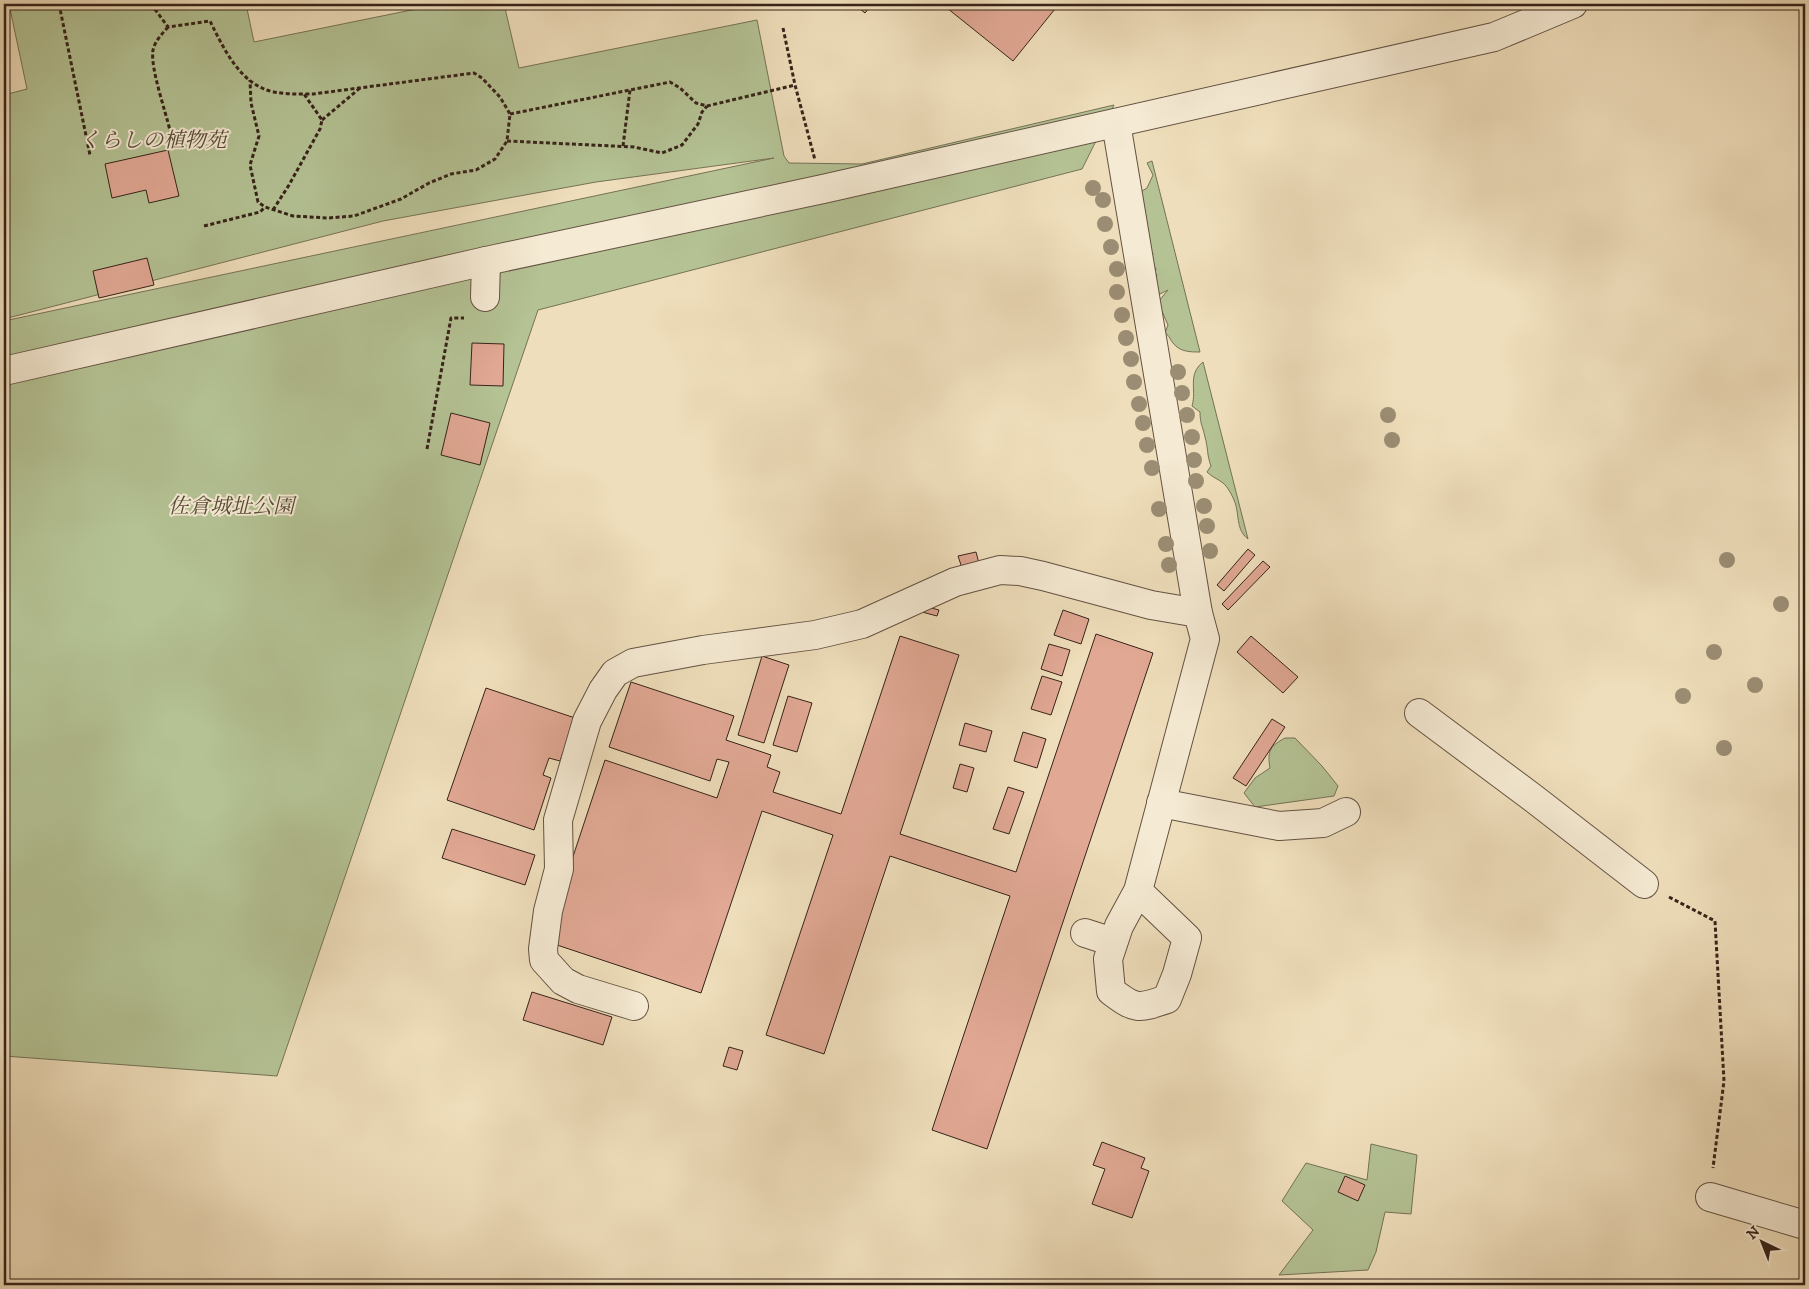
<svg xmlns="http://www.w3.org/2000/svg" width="1809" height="1289" viewBox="0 0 1809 1289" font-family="'IM FELL DW Pica','Noto Serif JP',serif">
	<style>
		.green { fill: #b4c294; stroke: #757256 }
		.building { fill: #e1a894; stroke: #362319 }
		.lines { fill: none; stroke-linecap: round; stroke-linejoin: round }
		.minor-casing { stroke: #645242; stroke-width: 30 }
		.path { stroke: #362319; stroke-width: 3; stroke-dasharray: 4 2.5; stroke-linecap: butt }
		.minor { stroke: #f5ead3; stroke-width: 28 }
		.tree { fill: #9b8d73 }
		.labels { text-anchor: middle; stroke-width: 4; stroke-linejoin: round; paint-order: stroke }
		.park-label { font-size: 21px; font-style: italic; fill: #564b38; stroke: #f5ead3 }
	</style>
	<rect width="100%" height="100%" fill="#efdebb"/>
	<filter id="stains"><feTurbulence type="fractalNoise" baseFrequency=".004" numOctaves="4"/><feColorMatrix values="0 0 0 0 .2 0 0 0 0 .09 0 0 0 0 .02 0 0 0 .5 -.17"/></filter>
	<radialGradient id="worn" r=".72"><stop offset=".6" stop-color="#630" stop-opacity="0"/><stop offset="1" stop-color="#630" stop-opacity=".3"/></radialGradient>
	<g class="green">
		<polygon points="9,4 246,4 254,42 441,4 504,4 519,68 757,20 784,156 789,163 862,164 1114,105 1082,169 538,310 277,1076 4,1056 4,321 774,158 596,182 383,221 4,319 4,95 27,89"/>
		<path d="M1152,161l48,191c-10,0 -20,0 -27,-9 -3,-3 -3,-7 -8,-10l3,-8 -10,-23 10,-12 -8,4 -4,-5 -2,-10 3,-3 -2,-4 1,-3 -5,-7 2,-9h-4l-12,-59 10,-6 6,-13 -6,-12z"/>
		<path d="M1203,362l45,177c-13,-10 -8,-26 -14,-39 -2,-5 -7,-14 -11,-17 -5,-4 -11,-6 -16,-11l4,-6c-4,-10 -3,-19 -6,-29 -2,-10 -5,-13 -5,-25l-8,-6c5,-17 -5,-31 11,-44z"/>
		<path d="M1285,738h10l27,28 16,20 -4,10 -79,11 -11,-14 11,-15 15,-10c-3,-17 0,-22 15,-30z"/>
		<polygon points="1371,1144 1417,1155 1411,1214 1385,1212 1376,1252 1368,1270 1279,1275 1313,1230 1282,1201 1306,1163 1367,1180"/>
	</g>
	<g class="building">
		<polygon points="854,4 872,4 865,13"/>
		<polygon points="942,4 1059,4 1013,61"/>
		<polygon points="168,150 179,196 149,203 146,190 112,198 105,164"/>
		<polygon points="147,258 154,285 99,298 93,271"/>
		<polygon points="472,343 504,344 503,386 470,385"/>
		<polygon points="451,413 490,423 480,465 441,455"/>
		<polygon points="1248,549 1255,555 1224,591 1217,585"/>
		<polygon points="976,552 981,571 964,574 958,556"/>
		<polygon points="1263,561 1270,567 1228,610 1222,604"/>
		<polygon points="924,606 939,610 937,616 922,612"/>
		<polygon points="1063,610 1089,619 1081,644 1054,635"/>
		<polygon points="1096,634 1153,653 987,1149 932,1130 1010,896 890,856 824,1054 766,1035 833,835 762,811 701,993 545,941 605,760 717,798 729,762 717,759 710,781 609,747 631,682 734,716 726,740 771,755 767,767 780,772 773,792 841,814 900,636 959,655 900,834 1016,872"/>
		<polygon points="1251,636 1298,677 1283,693 1237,652"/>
		<polygon points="1049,644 1070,650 1062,676 1041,669"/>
		<polygon points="762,656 789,665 764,743 738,735"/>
		<polygon points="1042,676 1062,682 1051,715 1031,709"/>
		<polygon points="486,688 575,718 560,761 549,758 543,775 551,778 534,830 447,800"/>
		<polygon points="788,696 812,703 797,752 773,745"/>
		<polygon points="1272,719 1285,727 1246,786 1233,778"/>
		<polygon points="965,723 992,731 986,752 959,745"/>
		<polygon points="1023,732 1046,739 1037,768 1014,761"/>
		<polygon points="960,764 974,768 967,792 953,788"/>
		<polygon points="1008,787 1024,792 1009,834 993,829"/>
		<polygon points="452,829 535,855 525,885 442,858"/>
		<polygon points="532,992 612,1017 603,1045 523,1020"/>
		<polygon points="729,1047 743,1051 737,1070 723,1066"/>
		<polygon points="1102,1142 1145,1158 1141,1168 1149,1171 1132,1218 1092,1204 1105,1169 1093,1165"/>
		<polygon points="1345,1176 1365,1185 1358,1201 1338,1192"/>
	</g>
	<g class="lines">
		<g class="minor-casing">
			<g id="minor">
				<path d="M1116,123l82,490 7,26 -67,252 -19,35 -11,33 3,32c25,19 27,18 56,8l10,-25 10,-36 -49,-47"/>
				<polyline points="485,297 486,261"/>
				<polyline points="4,371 486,261 823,189 1494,37 1573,4"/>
				<polyline points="1419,713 1533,798 1644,884"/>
				<polyline points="1161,803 1279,826 1323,823 1346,812"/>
				<polyline points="1085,933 1113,942"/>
				<polyline points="634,1006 578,989 563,981 544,960 543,949 548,911 559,869 558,820 587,721 603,690 615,673 633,663 703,650 815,635 862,624 955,582 1000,570 1020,571 1043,576 1151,605 1198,613"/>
				<polyline points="1710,1197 1805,1225"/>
			</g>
		</g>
		<g class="path">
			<polyline points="59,4 90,155"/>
			<path d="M151,4l17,23 42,-6c12,24 26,55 52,67 14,7 35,6 51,6l161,-21 8,5 18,19 10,17 -3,27 -12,18 -19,11 -25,4 -22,9 -28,16 -47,17 -26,2 -35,-2 -28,-9 -7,-5 -8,-37 9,-29 -8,-33 -1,-23"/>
			<path d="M168,27c-6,7 -13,14 -15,23 -3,18 13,62 17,81"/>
			<polyline points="783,28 795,85"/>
			<polyline points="510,114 670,82 680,88 696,103 707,106 795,85 815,160"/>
			<polyline points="322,120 360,88"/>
			<polyline points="507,141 634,147 662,153 682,145 698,124 702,112 707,106"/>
			<polyline points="623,146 630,90"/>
			<polyline points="273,210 289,185 320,129 322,120 304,94"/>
			<polyline points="204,226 260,212 265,207"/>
			<polyline points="427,449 451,318 464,318"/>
			<polyline points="1669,897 1715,921 1724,1081 1713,1168"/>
		</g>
		<use href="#minor" class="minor"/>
	</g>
	<g class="tree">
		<circle cx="1093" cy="188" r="8"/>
		<circle cx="1103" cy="200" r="8"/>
		<circle cx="1105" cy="224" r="8"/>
		<circle cx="1111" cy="247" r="8"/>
		<circle cx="1117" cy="269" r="8"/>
		<circle cx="1117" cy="292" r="8"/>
		<circle cx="1122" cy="315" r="8"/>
		<circle cx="1126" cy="338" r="8"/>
		<circle cx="1131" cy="359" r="8"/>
		<circle cx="1178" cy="372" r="8"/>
		<circle cx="1134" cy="382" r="8"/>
		<circle cx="1182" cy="393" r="8"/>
		<circle cx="1139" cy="404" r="8"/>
		<circle cx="1187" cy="415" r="8"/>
		<circle cx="1388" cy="415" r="8"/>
		<circle cx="1143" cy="423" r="8"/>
		<circle cx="1192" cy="437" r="8"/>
		<circle cx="1392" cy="440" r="8"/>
		<circle cx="1147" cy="445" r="8"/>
		<circle cx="1194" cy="460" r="8"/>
		<circle cx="1152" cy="468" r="8"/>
		<circle cx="1196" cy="481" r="8"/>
		<circle cx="1204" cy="506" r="8"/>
		<circle cx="1159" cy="509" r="8"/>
		<circle cx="1207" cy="526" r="8"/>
		<circle cx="1166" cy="544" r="8"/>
		<circle cx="1210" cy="551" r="8"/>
		<circle cx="1727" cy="560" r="8"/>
		<circle cx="1169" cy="565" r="8"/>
		<circle cx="1781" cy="604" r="8"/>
		<circle cx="1714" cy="652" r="8"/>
		<circle cx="1755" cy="685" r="8"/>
		<circle cx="1683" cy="696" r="8"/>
		<circle cx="1724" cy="748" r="8"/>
	</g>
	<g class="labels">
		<g class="park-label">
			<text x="153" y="147">くらしの植物苑</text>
			<text x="231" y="513">佐倉城址公園</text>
		</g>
	</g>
	<rect width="1809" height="1289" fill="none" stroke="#efdebb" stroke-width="20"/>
	<rect x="5" y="5" width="1799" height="1279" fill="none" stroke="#362319" stroke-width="2.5"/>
	<rect x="10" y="10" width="1789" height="1269" fill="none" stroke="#362319"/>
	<g transform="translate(1762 1242) rotate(317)" stroke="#f5ead3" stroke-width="4" paint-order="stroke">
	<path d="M0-4L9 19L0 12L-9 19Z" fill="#362319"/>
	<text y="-8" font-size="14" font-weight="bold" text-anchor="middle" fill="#362319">N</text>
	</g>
	<rect width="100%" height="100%" filter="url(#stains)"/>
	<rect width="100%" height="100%" fill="url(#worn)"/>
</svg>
